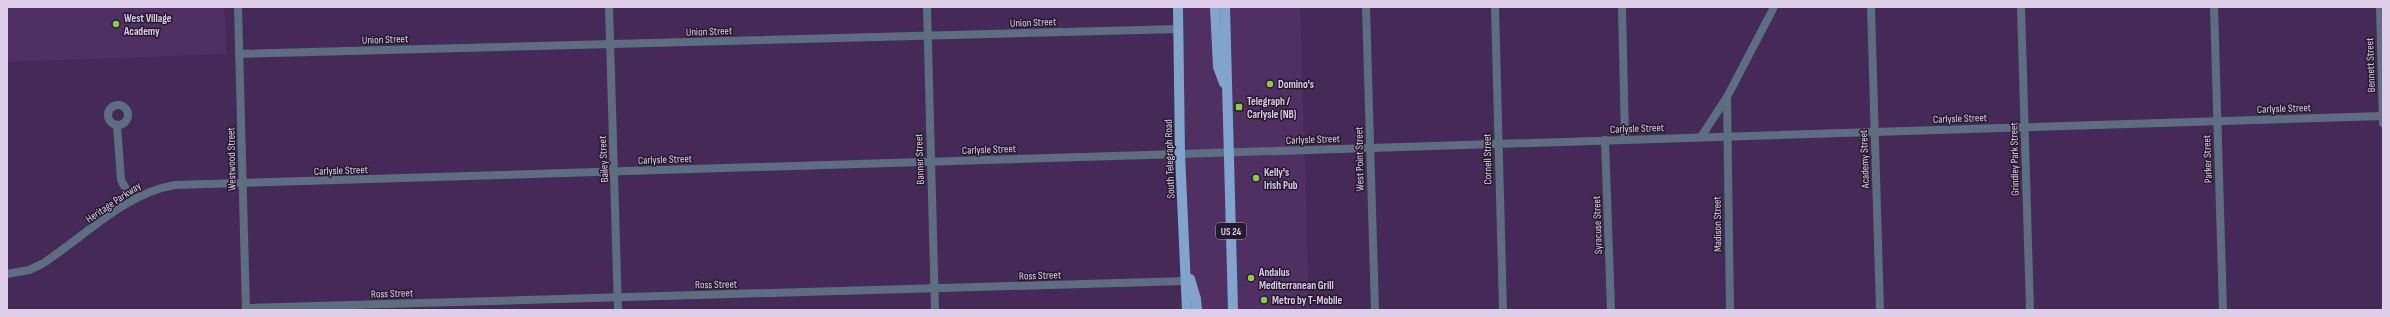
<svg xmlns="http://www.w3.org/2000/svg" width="2390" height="317" viewBox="0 0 2390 317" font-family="'Sofia Sans Condensed',sans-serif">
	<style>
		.built { fill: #502f63 }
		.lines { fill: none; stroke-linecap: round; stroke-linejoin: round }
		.minor { stroke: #5d6e82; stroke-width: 8 }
		.tertiary { stroke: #5d6e82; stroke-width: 8 }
		.primary { stroke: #80a4cc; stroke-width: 10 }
		.poi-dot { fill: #8bce46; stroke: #25192d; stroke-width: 1.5 }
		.labels { text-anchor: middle; stroke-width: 3; stroke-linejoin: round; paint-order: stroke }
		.shield { fill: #25192d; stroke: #a698b1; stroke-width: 1 }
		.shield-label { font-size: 10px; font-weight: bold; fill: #decee9 }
		.poi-label { font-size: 11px; font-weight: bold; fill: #decee9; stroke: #25192d; text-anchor: start }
		.street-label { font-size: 11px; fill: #decee9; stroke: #25192d }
	</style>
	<rect width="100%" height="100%" fill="#452956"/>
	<g class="built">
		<polygon points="7,7 224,7 226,54 7,62"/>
		<polygon points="1176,7 1300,7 1309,310 1186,310"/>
	</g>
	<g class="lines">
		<g class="minor">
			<polyline points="238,7 246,310"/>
			<polyline points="609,7 618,310"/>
			<polyline points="927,7 935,310"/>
			<polyline points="1366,7 1375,310"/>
			<polyline points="1495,7 1503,310"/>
			<polyline points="1622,7 1625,139"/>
			<polyline points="1871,7 1880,310"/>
			<polyline points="2021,7 2030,310"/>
			<polyline points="2214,7 2223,310"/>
			<polyline points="2380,7 2383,123"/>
			<polyline points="239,54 1179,29"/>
			<polyline points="1727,97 1730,310"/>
			<circle cx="118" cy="115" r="10"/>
			<polyline points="117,125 121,180 132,200"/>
			<polyline points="1701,137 1727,97 1774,7"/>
			<polyline points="1605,140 1611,310"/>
			<path d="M7,274l22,-4 13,-6c42,-27 83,-71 133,-79l1005,-31"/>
			<polyline points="246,308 1186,281"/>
		</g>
		<polyline class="tertiary" points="1180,154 2383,116"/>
		<g class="primary">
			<polyline points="1178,7 1180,154 1187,310"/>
			<polyline points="1215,7 1218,67 1224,83"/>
			<polyline points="1225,7 1233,310"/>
			<polyline points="1190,279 1196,299 1197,310"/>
		</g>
	</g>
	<g class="poi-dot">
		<circle cx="116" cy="24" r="4"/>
		<circle cx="1270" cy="84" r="4"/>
		<rect x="1235" y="103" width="8" height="8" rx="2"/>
		<circle cx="1256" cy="178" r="4"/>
		<circle cx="1251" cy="278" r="4"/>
		<circle cx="1264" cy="300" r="4"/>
	</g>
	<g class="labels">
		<rect class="shield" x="1216" y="223" width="30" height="16" rx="3"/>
		<g class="shield-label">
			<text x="1231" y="235">US 24</text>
		</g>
		<g class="poi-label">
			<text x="124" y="22">West Village<tspan x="124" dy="13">Academy</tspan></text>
			<text x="1278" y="88">Domino's</text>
			<text x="1247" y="105">Telegraph /<tspan x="1247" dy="13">Carlysle (NB)</tspan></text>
			<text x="1264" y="176">Kelly's<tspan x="1264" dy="13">Irish Pub</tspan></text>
			<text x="1259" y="276">Andalus<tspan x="1259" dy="13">Mediterranean Grill</tspan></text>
			<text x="1272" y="304">Metro by T-Mobile</text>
		</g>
		<g class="street-label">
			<text transform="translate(1033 22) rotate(-2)" y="4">Union Street</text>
			<text transform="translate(709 31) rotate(-2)" y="4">Union Street</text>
			<text transform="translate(385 39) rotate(-2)" y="4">Union Street</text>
			<text transform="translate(2370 65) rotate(-92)" y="4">Bennett Street</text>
			<text transform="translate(2284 108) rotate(-2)" y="4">Carlysle Street</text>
			<text transform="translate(1960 118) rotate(-2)" y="4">Carlysle Street</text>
			<text transform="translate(1637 128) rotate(-2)" y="4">Carlysle Street</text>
			<text transform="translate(1313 139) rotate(-2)" y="4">Carlysle Street</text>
			<text transform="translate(989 149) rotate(-2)" y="4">Carlysle Street</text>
			<text transform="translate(231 159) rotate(-91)" y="4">Westwood Street</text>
			<text transform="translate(603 159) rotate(-93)" y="4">Bailey Street</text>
			<text transform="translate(665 159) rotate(-2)" y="4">Carlysle Street</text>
			<text transform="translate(919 159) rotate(-92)" y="4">Banner Street</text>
			<text transform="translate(1169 159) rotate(-92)" y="4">South Telegraph Road</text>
			<text transform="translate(1359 159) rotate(-91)" y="4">West Point Street</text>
			<text transform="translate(1487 159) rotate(-91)" y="4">Cornell Street</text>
			<text transform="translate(1864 159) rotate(-92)" y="4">Academy Street</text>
			<text transform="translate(2014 159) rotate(-91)" y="4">Grindley Park Street</text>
			<text transform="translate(2207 159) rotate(-92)" y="4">Parker Street</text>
			<text transform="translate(341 170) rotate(-2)" y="4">Carlysle Street</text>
			<text transform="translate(113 202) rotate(-34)" y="4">Heritage Parkway</text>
			<text transform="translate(1717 224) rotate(-91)" y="4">Madison Street</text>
			<text transform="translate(1597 225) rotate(-92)" y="4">Syracuse Street</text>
			<text transform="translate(1040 275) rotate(-2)" y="4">Ross Street</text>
			<text transform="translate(716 284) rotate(-1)" y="4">Ross Street</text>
			<text transform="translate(392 293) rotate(-2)" y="4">Ross Street</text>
		</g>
	</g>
	<rect width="2390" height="317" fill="none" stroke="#decee9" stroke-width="16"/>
</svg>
